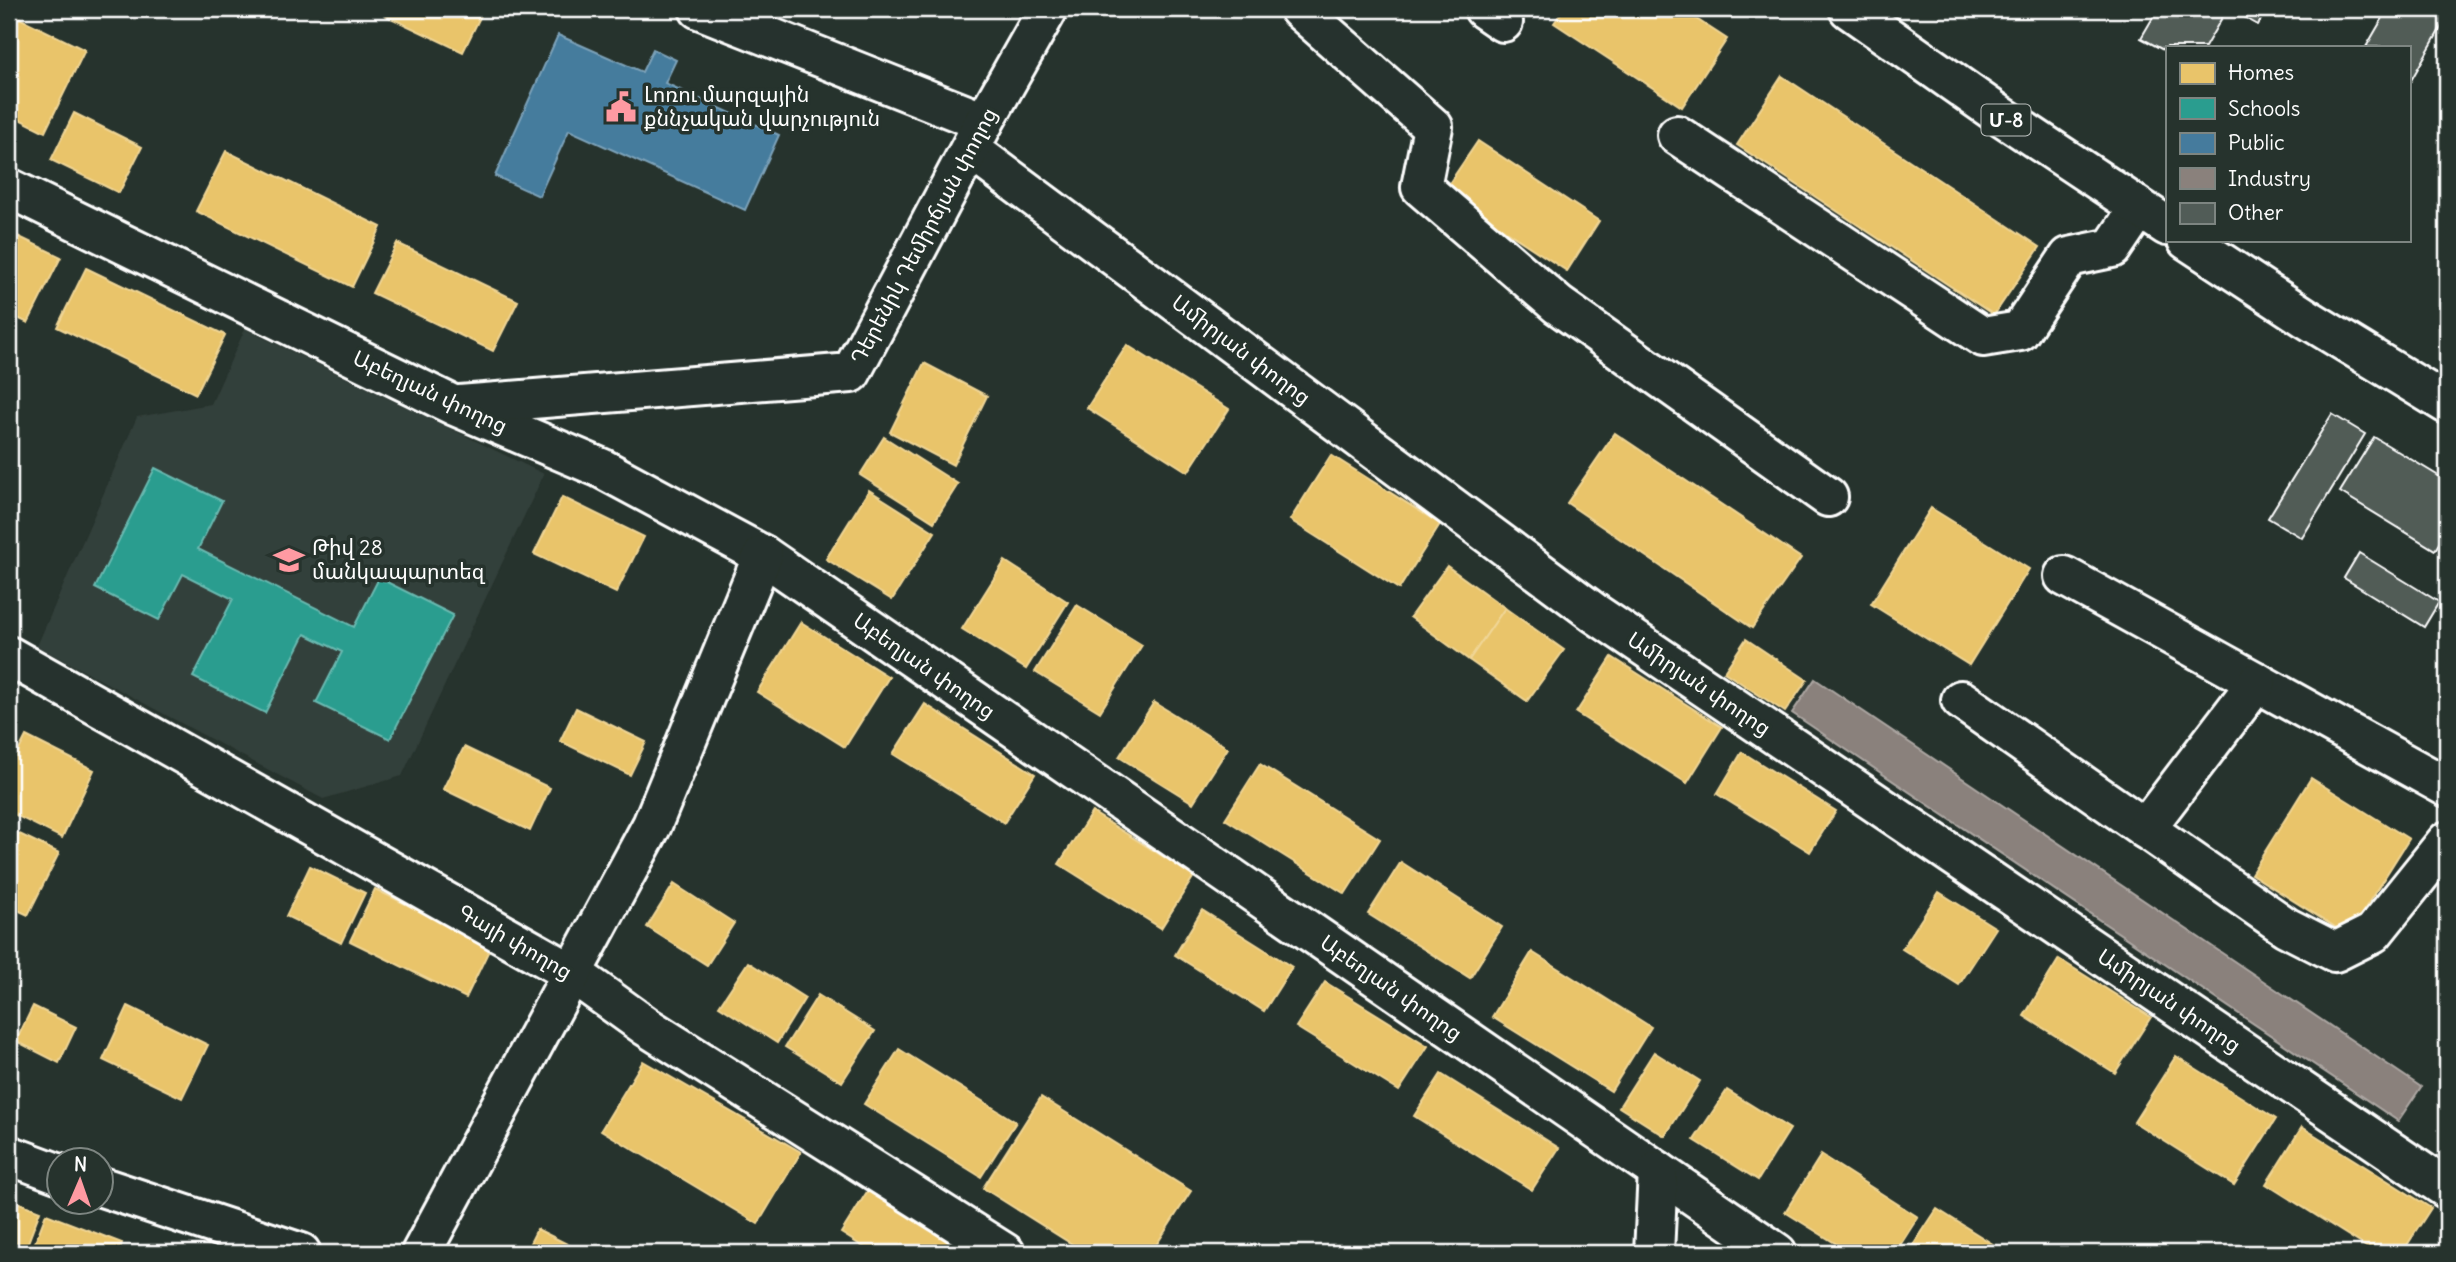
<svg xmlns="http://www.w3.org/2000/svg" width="2456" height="1262" viewBox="0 0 2456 1262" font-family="Delius,'Noto Sans Armenian',sans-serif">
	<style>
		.built { fill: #333f3a }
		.homes { fill: #e9c46a; stroke: #f0d697; stroke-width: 2 }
		.schools { fill: #2a9d8f; stroke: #6abab1; stroke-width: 2 }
		.public { fill: #457b9d; stroke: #7da3ba; stroke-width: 2 }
		.industry { fill: #8a817c; stroke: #ada7a3; stroke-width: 2 }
		.building { fill: #515c57; stroke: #fff; stroke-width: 2 }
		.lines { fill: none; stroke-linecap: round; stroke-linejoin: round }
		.minor-casing { stroke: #fff; stroke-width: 44 }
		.highway-casing { stroke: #fff; stroke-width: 44 }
		.minor { stroke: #26332d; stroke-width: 38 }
		.highway { stroke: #26332d; stroke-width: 38 }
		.labels { text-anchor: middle; stroke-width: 7; stroke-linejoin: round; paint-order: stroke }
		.shield { fill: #26332d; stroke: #bec2c0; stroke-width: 2 }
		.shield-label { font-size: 19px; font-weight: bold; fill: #fff }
		.poi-label { font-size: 21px; fill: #fff; stroke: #26332d; text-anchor: start }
		.street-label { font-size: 21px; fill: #fff; stroke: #26332d }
	</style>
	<rect width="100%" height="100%" fill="#26332d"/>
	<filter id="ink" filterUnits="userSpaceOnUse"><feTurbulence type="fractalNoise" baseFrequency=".0143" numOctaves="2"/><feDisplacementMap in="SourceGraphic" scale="14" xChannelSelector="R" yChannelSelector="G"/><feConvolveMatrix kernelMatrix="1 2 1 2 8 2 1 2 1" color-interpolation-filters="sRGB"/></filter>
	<g filter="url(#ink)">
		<polygon class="built" points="245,329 544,474 402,776 323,799 37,646 137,417 211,404"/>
		<g class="homes">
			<polygon points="372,9 484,9 463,52"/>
			<polygon points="1564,9 1681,9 1727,39 1682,107 1554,23"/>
			<polygon points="9,13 85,50 45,132 9,114"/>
			<polygon points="1782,76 2040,247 1994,315 1737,145"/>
			<polygon points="74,113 142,147 119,193 51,160"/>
			<polygon points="1478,141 1599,221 1567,271 1444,191"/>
			<polygon points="226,151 381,227 352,287 196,211"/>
			<polygon points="9,232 61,257 28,323 9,314"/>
			<polygon points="397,243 518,301 493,351 372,293"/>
			<polygon points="86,268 225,335 196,394 57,327"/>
			<polygon points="1127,345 1229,409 1188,472 1087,408"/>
			<polygon points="924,363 987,396 953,465 890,432"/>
			<polygon points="1615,433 1801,558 1752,628 1567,503"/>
			<polygon points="884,437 958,484 934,522 860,475"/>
			<polygon points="1331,455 1440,524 1399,589 1290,520"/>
			<polygon points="869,490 935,532 892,600 826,559"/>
			<polygon points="562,497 644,537 616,593 534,554"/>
			<polygon points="1931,508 2029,569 1969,665 1871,604"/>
			<polygon points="1005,561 1068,602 1026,669 962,629"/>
			<polygon points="1447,566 1505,608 1469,660 1410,617"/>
			<polygon points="1077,605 1142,645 1100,712 1035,672"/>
			<polygon points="1505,608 1564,650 1527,701 1469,660"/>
			<polygon points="801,622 889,677 845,747 757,692"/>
			<polygon points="1746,639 1807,680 1785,712 1724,672"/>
			<polygon points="1612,657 1722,727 1687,783 1576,713"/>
			<polygon points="1154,702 1228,748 1193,803 1119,757"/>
			<polygon points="925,704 1035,774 1004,823 893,754"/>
			<polygon points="576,708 646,742 630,775 560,741"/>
			<polygon points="26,736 94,770 62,838 9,812 9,770"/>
			<polygon points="464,747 550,788 530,831 443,789"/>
			<polygon points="1742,752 1836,811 1810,852 1717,794"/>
			<polygon points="1260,764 1380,839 1345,894 1225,819"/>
			<polygon points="2311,778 2409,839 2348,935 2251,874"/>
			<polygon points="1092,812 1194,876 1161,928 1059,864"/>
			<polygon points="9,829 59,853 28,915 9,906"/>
			<polygon points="1401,862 1502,927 1470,978 1368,914"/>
			<polygon points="310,866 365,893 341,943 286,916"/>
			<polygon points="674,884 734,923 707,965 647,927"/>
			<polygon points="375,889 491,946 466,998 350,941"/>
			<polygon points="1939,892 1996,928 1959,985 1902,949"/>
			<polygon points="1202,910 1292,967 1264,1011 1175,955"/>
			<polygon points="1532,952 1651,1027 1611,1091 1492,1017"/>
			<polygon points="2059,959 2151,1017 2115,1073 2024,1016"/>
			<polygon points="748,962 805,998 777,1043 719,1006"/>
			<polygon points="1325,982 1428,1046 1399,1091 1296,1027"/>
			<polygon points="818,995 875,1031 842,1082 785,1047"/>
			<polygon points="33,1006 76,1027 59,1063 16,1041"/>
			<polygon points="128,1006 208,1045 182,1098 103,1060"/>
			<polygon points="899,1049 1016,1122 981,1177 864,1104"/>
			<polygon points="1654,1052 1700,1081 1665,1136 1619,1107"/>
			<polygon points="2176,1056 2276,1119 2234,1185 2134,1122"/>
			<polygon points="643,1061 801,1152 758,1224 601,1130"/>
			<polygon points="1441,1074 1559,1148 1532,1190 1414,1116"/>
			<polygon points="1727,1090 1790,1129 1758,1180 1694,1140"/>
			<polygon points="1041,1097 1191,1191 1151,1253 1086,1253 983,1188"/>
			<polygon points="2302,1127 2431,1208 2402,1253 2376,1253 2266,1184"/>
			<polygon points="1821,1155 1918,1217 1895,1253 1851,1253 1785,1212"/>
			<polygon points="872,1184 982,1253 873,1253 841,1233"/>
			<polygon points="9,1199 40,1211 24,1253 9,1253"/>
			<polygon points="1937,1209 2007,1253 1908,1253"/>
			<polygon points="46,1214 122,1243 118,1253 31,1253"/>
			<polygon points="537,1229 581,1251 580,1253 525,1253"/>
		</g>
		<polygon class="schools" points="155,468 222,501 198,549 354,627 379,578 453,615 390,739 316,703 342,652 305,634 265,713 193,677 233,599 183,574 159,620 95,588"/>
		<polygon class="public" points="558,35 642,72 653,49 676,60 665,83 779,135 745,210 569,130 539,196 495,176"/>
		<polygon class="industry" points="1815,679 2421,1087 2398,1121 1792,713"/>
		<g class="building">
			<polygon points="2158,9 2227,9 2205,47 2167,47 2167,52 2141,38"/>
			<polygon points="2230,9 2267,9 2258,25"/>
			<polygon points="2388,9 2447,9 2447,17 2409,84 2409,47 2366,47"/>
			<polygon points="2332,414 2365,434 2302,538 2268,518"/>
			<polygon points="2374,437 2447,481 2447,530 2435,550 2340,492"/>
			<polygon points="2359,553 2439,602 2424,627 2344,578"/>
		</g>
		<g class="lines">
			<g class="minor-casing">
				<g id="minor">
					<polyline points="699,9 984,122"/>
					<polyline points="1299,9 1433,127 1421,187 1558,305 1828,497"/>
					<polyline points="1484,9 1503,22"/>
					<polyline points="1677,135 1983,337 2020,331 2069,257 2112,248 2139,208"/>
					<polyline points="971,150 1596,614 2447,1189"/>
					<polyline points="9,188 455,406 601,468 763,555 1777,1253"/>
					<polyline points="460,405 851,373 984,122 1048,9"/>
					<polyline points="2064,576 2447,787"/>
					<polyline points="9,656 572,973 647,1027 1005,1253"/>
					<polyline points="1961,700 2286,927 2335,952 2373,933 2447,841"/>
					<polyline points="2145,829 2257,682"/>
					<polyline points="9,1155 60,1174"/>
					<polyline points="102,1187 301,1253"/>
					<polyline points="421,1253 652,825 763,555"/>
					<polyline points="1654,1253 1658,1171"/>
				</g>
			</g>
			<g class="highway-casing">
				<g id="highway">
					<polyline points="1849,9 2000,115 2167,226"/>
					<polyline points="2187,240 2306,318 2447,404"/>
				</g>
			</g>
			<use href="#minor" class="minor"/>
			<use href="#highway" class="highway"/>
		</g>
	</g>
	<defs>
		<g id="civic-bare" transform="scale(2.415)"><path d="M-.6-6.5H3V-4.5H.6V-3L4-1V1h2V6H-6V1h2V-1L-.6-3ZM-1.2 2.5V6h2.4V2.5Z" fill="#ff9aa2" stroke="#26332d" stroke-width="2.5" paint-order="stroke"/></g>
		<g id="school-bare" transform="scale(2.415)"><path d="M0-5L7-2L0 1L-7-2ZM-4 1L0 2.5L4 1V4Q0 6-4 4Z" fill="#ff9aa2" stroke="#26332d" stroke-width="2.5" paint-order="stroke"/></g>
	</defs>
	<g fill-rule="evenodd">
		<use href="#civic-bare" x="621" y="107"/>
		<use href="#school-bare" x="289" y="560"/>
	</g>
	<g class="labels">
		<rect class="shield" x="1981.5" y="104.5" width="49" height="31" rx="5"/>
		<g class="shield-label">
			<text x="2006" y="127">Մ-8</text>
		</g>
		<g class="poi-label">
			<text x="644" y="102">Լոռու մարզային<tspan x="644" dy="24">քննչական վարչություն</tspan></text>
			<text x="312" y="555">Թիվ 28<tspan x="312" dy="24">մանկապարտեզ</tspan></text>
		</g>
		<g class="street-label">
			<text transform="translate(924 236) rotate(-62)" y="7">Դերենիկ Դեմիրճյան փողոց</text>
			<text transform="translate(1241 350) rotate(37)" y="7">Ամիրյան փողոց</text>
			<text transform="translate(430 392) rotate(25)" y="7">Աբեղյան փողոց</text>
			<text transform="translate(924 666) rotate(35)" y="7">Աբեղյան փողոց</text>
			<text transform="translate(1699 684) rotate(34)" y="7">Ամիրյան փողոց</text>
			<text transform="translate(515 942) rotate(30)" y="7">Գայի փողոց</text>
			<text transform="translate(1391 988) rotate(35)" y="7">Աբեղյան փողոց</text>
			<text transform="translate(2169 1001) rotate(34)" y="7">Ամիրյան փողոց</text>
		</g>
	</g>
	<rect width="2456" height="1262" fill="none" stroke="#26332d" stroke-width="35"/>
	<rect x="18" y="18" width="2421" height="1227" fill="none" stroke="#fff" stroke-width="2.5" filter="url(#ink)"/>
	<rect x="2166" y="46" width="245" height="196" fill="#26332d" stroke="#7d8581" stroke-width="2"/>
	<rect x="2180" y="63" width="35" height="21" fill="#e9c46a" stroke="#7d8581" stroke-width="2"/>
	<text x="2228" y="80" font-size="21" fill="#ffffff">Homes</text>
	<rect x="2180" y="98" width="35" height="21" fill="#2a9d8f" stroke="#7d8581" stroke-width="2"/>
	<text x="2228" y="116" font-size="21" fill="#ffffff">Schools</text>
	<rect x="2180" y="133" width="35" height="21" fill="#457b9d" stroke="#7d8581" stroke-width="2"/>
	<text x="2228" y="150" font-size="21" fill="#ffffff">Public</text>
	<rect x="2180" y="168" width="35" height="21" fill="#8a817c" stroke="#7d8581" stroke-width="2"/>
	<text x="2228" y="186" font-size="21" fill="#ffffff">Industry</text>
	<rect x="2180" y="203" width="35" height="21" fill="#515c57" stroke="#7d8581" stroke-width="2"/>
	<text x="2228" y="220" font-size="21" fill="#ffffff">Other</text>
	<g transform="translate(80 1181) rotate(2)"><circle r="33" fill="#26332d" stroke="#7d8581" stroke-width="2"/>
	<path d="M0-5L12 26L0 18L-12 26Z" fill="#ff9aa2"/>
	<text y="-10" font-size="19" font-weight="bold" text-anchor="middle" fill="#ffffff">N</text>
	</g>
</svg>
